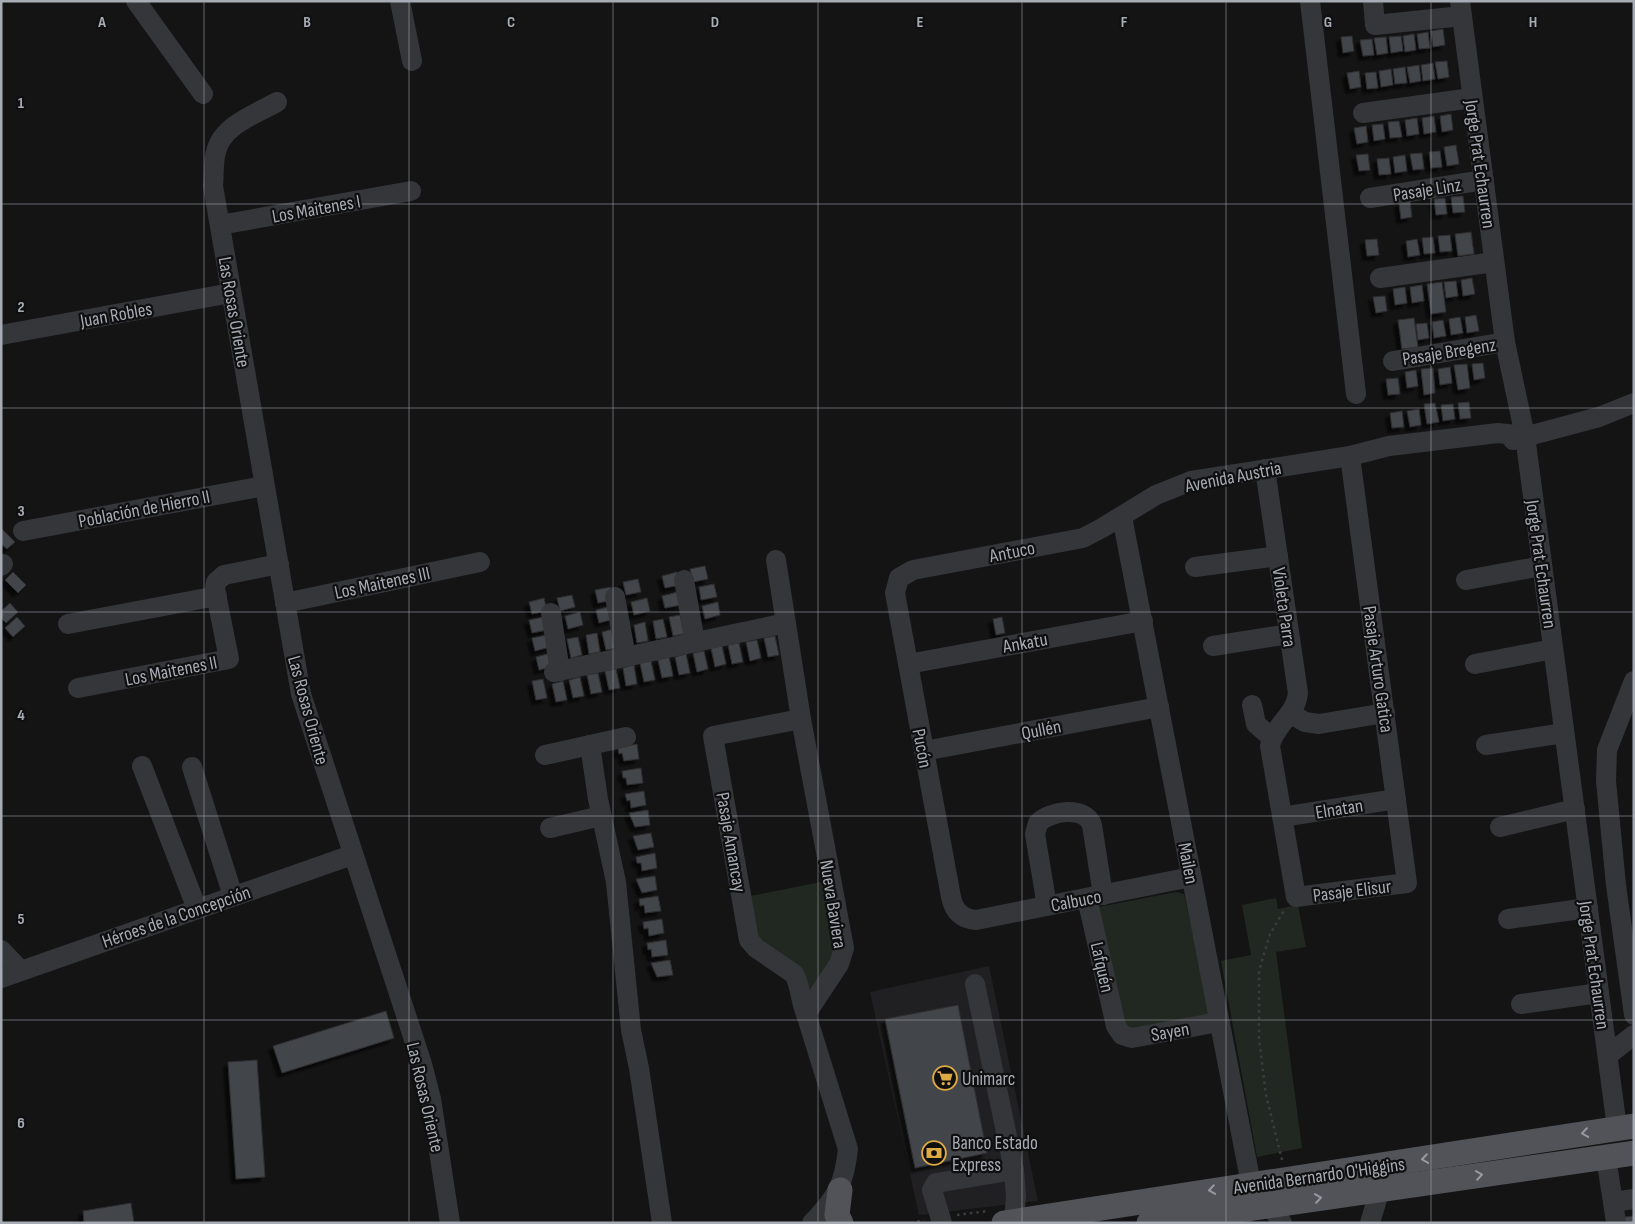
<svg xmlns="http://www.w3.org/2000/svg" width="1635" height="1224" viewBox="0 0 1635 1224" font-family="'Sofia Sans Condensed',sans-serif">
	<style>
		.built { fill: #202022 }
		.green { fill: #212821 }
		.building { fill: #434448; stroke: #2e2e31; filter: url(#shadow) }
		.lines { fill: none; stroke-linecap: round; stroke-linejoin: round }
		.path { stroke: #3b3d41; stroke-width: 2.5; stroke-dasharray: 2.5 4; stroke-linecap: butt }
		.minor { stroke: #35363a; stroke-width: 20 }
		.major { stroke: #525359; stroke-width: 25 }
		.oneway { stroke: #9699a2 }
		.grid { fill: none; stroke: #a7abb4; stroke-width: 1; stroke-opacity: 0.55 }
		.labels { text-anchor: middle; stroke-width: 4.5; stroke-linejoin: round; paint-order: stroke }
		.street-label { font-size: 19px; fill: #a7abb4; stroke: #0f0f10 }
		.poi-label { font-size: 19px; fill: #a7abb4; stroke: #0f0f10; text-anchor: start }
		.grid-label { font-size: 16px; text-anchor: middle; font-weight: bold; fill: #a7abb4; stroke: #0f0f10; stroke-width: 4.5; stroke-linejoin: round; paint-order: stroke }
	</style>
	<defs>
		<filter id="shadow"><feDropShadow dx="-4.5" dy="4.5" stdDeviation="1" flood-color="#0009"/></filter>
	</defs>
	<rect width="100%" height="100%" fill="#141415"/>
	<polygon class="built" points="989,966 1038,1201 919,1215 870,992"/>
	<g class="green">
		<polygon points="821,882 836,940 834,960 807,996 756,939 750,896"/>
		<polygon points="1176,892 1184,894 1211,1017 1129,1031 1123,1025 1099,907"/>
		<polygon points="1276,898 1278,909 1298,905 1306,947 1276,952 1302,1148 1257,1157 1221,961 1251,955 1242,905"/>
	</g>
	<g class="building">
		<polygon points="1443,29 1445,45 1433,47 1431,31"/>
		<polygon points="1428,32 1430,48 1419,49 1417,34"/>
		<polygon points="1414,34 1416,50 1405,52 1403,36"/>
		<polygon points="1352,36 1354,51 1343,53 1341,37"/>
		<polygon points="1401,36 1403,51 1391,53 1389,37"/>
		<polygon points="1386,37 1388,53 1377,55 1374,38"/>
		<polygon points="1372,39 1374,55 1363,56 1360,40"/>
		<polygon points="1447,61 1449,77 1438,79 1435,62"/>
		<polygon points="1433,63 1435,79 1423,81 1421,65"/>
		<polygon points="1419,65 1421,81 1410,83 1407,67"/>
		<polygon points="1405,67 1407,83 1395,84 1393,69"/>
		<polygon points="1391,69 1393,85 1381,87 1379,71"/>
		<polygon points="1359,71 1361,87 1350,89 1347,73"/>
		<polygon points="1376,72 1378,88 1367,89 1365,73"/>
		<polygon points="1451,114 1453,130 1442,132 1440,116"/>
		<polygon points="1434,116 1436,132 1424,134 1422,118"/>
		<polygon points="1417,118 1419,134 1407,136 1405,120"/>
		<polygon points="1399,121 1402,137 1390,138 1388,122"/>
		<polygon points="1383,124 1385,139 1374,141 1372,125"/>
		<polygon points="1366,126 1368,142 1357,144 1354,128"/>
		<polygon points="1456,145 1459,164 1447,166 1444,147"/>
		<polygon points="1440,151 1442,167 1431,168 1429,152"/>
		<polygon points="1422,153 1424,169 1413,170 1410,154"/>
		<polygon points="1368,154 1370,170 1359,171 1356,155"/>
		<polygon points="1405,155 1407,171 1395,173 1393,157"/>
		<polygon points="1389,158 1391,174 1379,175 1377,159"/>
		<polygon points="1463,196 1465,212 1453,213 1451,197"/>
		<polygon points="1445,198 1447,214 1436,215 1434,199"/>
		<polygon points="1410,201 1412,217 1401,219 1399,203"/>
		<polygon points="1471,232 1474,254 1458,256 1455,234"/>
		<polygon points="1450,235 1452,251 1440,252 1438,236"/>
		<polygon points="1433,237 1435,253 1424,254 1422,238"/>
		<polygon points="1377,239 1379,255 1367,256 1365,240"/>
		<polygon points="1417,239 1420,255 1408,257 1406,241"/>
		<polygon points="1472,278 1475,294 1463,296 1461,280"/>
		<polygon points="1456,281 1458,296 1446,298 1444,282"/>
		<polygon points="1442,282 1446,312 1431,314 1427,284"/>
		<polygon points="1422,285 1424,301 1412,303 1410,287"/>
		<polygon points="1405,287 1407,303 1395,305 1393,289"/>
		<polygon points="1385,296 1387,311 1376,313 1373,297"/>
		<polygon points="1476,315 1479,331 1467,333 1465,317"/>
		<polygon points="1460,317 1463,333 1451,335 1449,319"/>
		<polygon points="1414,318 1418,347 1402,349 1398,320"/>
		<polygon points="1443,320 1446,336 1434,338 1432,322"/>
		<polygon points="1427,323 1429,338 1418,340 1416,324"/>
		<polygon points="1483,363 1485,378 1474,380 1472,364"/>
		<polygon points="1467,364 1470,388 1458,390 1454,365"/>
		<polygon points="1450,367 1452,383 1440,385 1438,369"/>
		<polygon points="1433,368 1435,393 1424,395 1421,369"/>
		<polygon points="1416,370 1418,386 1407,388 1405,372"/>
		<polygon points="1398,378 1400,394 1388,395 1386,379"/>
		<polygon points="1469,402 1471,418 1460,419 1458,403"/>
		<polygon points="1435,403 1439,422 1427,424 1424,404"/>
		<polygon points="1453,404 1455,419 1443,421 1441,405"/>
		<polygon points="1419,409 1421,425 1410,427 1407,411"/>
		<polygon points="1402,411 1404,427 1392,428 1390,413"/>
		<polygon points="2,529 15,542 7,549 1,544"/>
		<polygon points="705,566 708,579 693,582 690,569"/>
		<polygon points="13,572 26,585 18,593 5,580"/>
		<polygon points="677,572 680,585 665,588 662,576"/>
		<polygon points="638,579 641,592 626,595 623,582"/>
		<polygon points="714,584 717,597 701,600 699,587"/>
		<polygon points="611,587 613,600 598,603 595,590"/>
		<polygon points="678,592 681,605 665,608 662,596"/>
		<polygon points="572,595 575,607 560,611 557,598"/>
		<polygon points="544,598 547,611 532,614 529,602"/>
		<polygon points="647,598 650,611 634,615 631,602"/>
		<polygon points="718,602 720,615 705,619 702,606"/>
		<polygon points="10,603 18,612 6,623 1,618 1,611"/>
		<polygon points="611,606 614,619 599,623 596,610"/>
		<polygon points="580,612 583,625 568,629 565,616"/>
		<polygon points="680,615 684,634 673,636 669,617"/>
		<polygon points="17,617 25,626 13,637 5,628"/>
		<polygon points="544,617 547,630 532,633 529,620"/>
		<polygon points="1002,617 1005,633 996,635 993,619"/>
		<polygon points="663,619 667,637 656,639 653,621"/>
		<polygon points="645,622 648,641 637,643 634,625"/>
		<polygon points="613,629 617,648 606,650 602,632"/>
		<polygon points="597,633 600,652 589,654 586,635"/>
		<polygon points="547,635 550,647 535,651 532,638"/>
		<polygon points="775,636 779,655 768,657 764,638"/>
		<polygon points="578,637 582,655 571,658 567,639"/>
		<polygon points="757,640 761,658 750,661 746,642"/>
		<polygon points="739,643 743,662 732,664 728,645"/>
		<polygon points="722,646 726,664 715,667 711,648"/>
		<polygon points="704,651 708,669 697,672 693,653"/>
		<polygon points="551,653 554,666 539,670 536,657"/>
		<polygon points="686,654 690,673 679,675 675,657"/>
		<polygon points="669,657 673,676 662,678 658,660"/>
		<polygon points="651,661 655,680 644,682 640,663"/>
		<polygon points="634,665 637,684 626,686 623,668"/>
		<polygon points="616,669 620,688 609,690 605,671"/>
		<polygon points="598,673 602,692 591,694 587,675"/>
		<polygon points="580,677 584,696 573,698 569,680"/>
		<polygon points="543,679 547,698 536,700 532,681"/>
		<polygon points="563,681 567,700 556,702 552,684"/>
		<polygon points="637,744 639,759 624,761 622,753 619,754 618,748"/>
		<polygon points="641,768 643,783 627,785 626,778 623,778 622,771"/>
		<polygon points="644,791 646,805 631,808 630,800 627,801 625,794"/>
		<polygon points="648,810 650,825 635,827 629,813"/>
		<polygon points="651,833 654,847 638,850 633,836"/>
		<polygon points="655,853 657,868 642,871 641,863 637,863 636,857"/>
		<polygon points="655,876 657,890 642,893 636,879"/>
		<polygon points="658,896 661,911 645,913 644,905 640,906 639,899"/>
		<polygon points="662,919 664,933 649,936 648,928 644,929 643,922"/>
		<polygon points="666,940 668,955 652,957 651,949 648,950 647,943"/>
		<polygon points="670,960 673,975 657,977 651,963"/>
		<polygon points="958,1005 987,1153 915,1168 885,1019"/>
		<polygon points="386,1011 394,1038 282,1073 273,1046"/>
		<polygon points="257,1060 265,1177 236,1179 228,1062"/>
		<polygon points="131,1203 134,1223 84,1223 83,1211"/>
		<polygon points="1634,1216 1634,1223 1625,1223 1624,1217"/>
	</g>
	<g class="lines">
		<g class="path">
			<polyline points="1282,1160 1266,1095 1259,1038 1259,971 1270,934 1285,909"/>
			<polyline points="957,1215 988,1211"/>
			<polyline points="911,1223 924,1220"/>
		</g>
		<g class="minor">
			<polyline points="136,1 203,94"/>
			<polyline points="400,1 412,61"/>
			<polyline points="1310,1 1356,394"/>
			<polyline points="1373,1 1375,25 1462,16"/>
			<polyline points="1460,1 1505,342 1525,436 1617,1128"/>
			<path d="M277,102c-21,12 -55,23 -61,50 -3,10 -2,23 -3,34l88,508 121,370 9,35 19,124"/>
			<polyline points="1363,113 1472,98"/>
			<polyline points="1370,198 1484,180"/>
			<polyline points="220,225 411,191"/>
			<polyline points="1380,278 1494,262"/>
			<polyline points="1,335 231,293"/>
			<polyline points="1393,361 1505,342"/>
			<polyline points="1513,440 1599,417 1634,403"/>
			<path d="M1265,469l33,224c-2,22 -24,32 -28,53l26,151 111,-14 -57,-427"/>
			<polyline points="1122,517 1251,1184 1241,1208 1242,1223"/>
			<polyline points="23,531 264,486"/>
			<path d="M776,560l25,159 43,229 -5,16 -33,50 42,135c-4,36 -11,48 -36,74"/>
			<polyline points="1,566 3,564"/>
			<polyline points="1195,567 1278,556"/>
			<polyline points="684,580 695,642"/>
			<polyline points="1466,580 1542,566"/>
			<polyline points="615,597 626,657"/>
			<polyline points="285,603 480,562"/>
			<polyline points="551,613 560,671"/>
			<polyline points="68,624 217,596"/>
			<polyline points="1213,646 1289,634"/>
			<polyline points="908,664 1143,621"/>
			<polyline points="1475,664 1553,649"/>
			<polyline points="554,672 786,623"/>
			<polyline points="1634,681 1607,750 1606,781 1616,885 1634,1015"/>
			<polyline points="78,688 229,659 215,589 216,582 224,575 279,564"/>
			<polyline points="1252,705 1256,724 1272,738"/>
			<polyline points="1291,714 1305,722 1319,724 1385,713"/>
			<path d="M801,719l-88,17 36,204 7,8 38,26c7,12 6,27 12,40"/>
			<polyline points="590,745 598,799 616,882 631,1030 639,1068 662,1223"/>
			<polyline points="1486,745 1564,733"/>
			<polyline points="924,751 1159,707"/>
			<polyline points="545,755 626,737"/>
			<polyline points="142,766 197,909"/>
			<polyline points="192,767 233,896"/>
			<polyline points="1282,817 1396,799"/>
			<polyline points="1500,827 1575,809"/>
			<polyline points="550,828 601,816"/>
			<path d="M1191,877l-215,43c-14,-1 -22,-9 -25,-23l-56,-304 4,-15 14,-8 170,-32 19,-10 54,-33 35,-14 159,-25 39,-10 109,-13 27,3"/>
			<polyline points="1087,898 1116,1026 1122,1035 1132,1038 1219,1022"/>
			<path d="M1047,906l-12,-72 3,-11c12,-12 47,-18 54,2l11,70"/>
			<polyline points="1508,919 1588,908"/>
			<polyline points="1,950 20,970"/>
			<polyline points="1,978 352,855"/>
			<polyline points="975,984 1014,1170 1016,1196 1014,1221"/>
			<polyline points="1521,1004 1599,993"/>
			<polyline points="1608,1055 1634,1035"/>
			<polyline points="1606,1158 1613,1202 1634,1199"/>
			<polyline points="1267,1194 1270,1205 1282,1223"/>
			<polyline points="1613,1202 1616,1223"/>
			<polyline points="942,1223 932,1190 936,1183 1014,1170"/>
			<polyline points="1370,1223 1380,1189 1379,1176"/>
		</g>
		<g class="major">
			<polyline points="840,1190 837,1215 841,1223"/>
			<polyline points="1004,1223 1634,1126"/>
			<polyline points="1149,1223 1634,1153"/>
		</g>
	</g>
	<defs><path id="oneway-chevron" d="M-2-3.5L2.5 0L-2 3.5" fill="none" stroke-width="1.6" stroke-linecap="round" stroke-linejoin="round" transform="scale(1.25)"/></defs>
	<g class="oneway">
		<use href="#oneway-chevron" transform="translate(1585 1133) rotate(171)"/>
		<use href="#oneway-chevron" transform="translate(1425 1159) rotate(171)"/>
		<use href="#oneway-chevron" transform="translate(1479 1175) rotate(-8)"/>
		<use href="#oneway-chevron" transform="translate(1212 1190) rotate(171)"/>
		<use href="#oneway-chevron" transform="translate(1318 1198) rotate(-8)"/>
	</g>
	<path class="grid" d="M204,1v1222M409,1v1222M613,1v1222M818,1v1222M1022,1v1222M1226,1v1222M1431,1v1222M1,204h1633M1,408h1633M1,612h1633M1,816h1633M1,1020h1633"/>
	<defs>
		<g id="supermarket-ring" transform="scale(1.25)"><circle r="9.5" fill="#0f0f10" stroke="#da4" stroke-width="1.5"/><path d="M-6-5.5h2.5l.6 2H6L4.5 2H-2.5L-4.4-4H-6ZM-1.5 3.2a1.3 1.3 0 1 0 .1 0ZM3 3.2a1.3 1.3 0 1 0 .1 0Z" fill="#da4"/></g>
		<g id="bank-ring" transform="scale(1.25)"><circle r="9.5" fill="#0f0f10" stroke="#da4" stroke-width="1.5"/><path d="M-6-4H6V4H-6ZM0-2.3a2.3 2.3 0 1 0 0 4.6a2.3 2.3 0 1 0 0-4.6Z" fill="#da4"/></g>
	</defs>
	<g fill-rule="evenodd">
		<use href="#supermarket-ring" x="945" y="1078"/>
		<use href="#bank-ring" x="934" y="1153"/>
	</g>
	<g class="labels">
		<g class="street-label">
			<text transform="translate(1481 164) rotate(82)" y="7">Jorge Prat Echaurren</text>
			<text transform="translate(1427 189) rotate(-9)" y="7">Pasaje Linz</text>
			<text transform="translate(316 208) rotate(-10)" y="7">Los Maitenes I</text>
			<text transform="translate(235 312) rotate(80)" y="7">Las Rosas Oriente</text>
			<text transform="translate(116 314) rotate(-10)" y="7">Juan Robles</text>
			<text transform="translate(1449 351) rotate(-9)" y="7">Pasaje Bregenz</text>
			<text transform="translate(1233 476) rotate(-11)" y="7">Avenida Austria</text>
			<text transform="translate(144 508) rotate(-11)" y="7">Población de Hierro II</text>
			<text transform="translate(1012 551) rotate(-11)" y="7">Antuco</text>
			<text transform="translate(1542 564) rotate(82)" y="7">Jorge Prat Echaurren</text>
			<text transform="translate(382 582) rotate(-12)" y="7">Los Maitenes III</text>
			<text transform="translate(1285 607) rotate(82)" y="7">Violeta Parra</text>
			<text transform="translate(1025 642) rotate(-10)" y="7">Ankatu</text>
			<text transform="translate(1379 669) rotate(82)" y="7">Pasaje Arturo Gatica</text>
			<text transform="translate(171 670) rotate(-11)" y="7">Los Maitenes II</text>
			<text transform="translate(309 710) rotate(75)" y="7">Las Rosas Oriente</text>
			<text transform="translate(1041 729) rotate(-11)" y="7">Qullén</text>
			<text transform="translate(923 748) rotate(79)" y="7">Pucón</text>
			<text transform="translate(1339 808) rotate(-9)" y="7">Elnatan</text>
			<text transform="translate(732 842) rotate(80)" y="7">Pasaje Amancay</text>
			<text transform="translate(1189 863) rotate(79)" y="7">Mailen</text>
			<text transform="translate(1352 890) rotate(-7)" y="7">Pasaje Elisur</text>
			<text transform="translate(1076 900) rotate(-11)" y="7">Calbuco</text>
			<text transform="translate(834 904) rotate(81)" y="7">Nueva Baviera</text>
			<text transform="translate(176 916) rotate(-19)" y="7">Héroes de la Concepción</text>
			<text transform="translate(1595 965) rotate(82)" y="7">Jorge Prat Echaurren</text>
			<text transform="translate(1103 967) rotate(77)" y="7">Lafquén</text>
			<text transform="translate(1170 1031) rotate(-10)" y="7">Sayen</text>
			<text transform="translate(426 1097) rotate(77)" y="7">Las Rosas Oriente</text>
			<text transform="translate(1319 1175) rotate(-8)" y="7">Avenida Bernardo O'Higgins</text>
		</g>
		<g class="poi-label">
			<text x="962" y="1085">Unimarc</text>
			<text x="952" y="1149">Banco Estado<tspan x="952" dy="22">Express</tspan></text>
		</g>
	</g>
	<g class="grid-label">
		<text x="102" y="27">A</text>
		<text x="307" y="27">B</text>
		<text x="511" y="27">C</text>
		<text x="715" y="27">D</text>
		<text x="920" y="27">E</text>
		<text x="1124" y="27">F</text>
		<text x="1328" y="27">G</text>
		<text x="1533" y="27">H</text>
		<text x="21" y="108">1</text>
		<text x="21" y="312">2</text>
		<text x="21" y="516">3</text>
		<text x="21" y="720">4</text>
		<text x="21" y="924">5</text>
		<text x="21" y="1128">6</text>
	</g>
	<rect width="1635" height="1224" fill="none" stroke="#a7abb4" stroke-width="5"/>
</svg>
